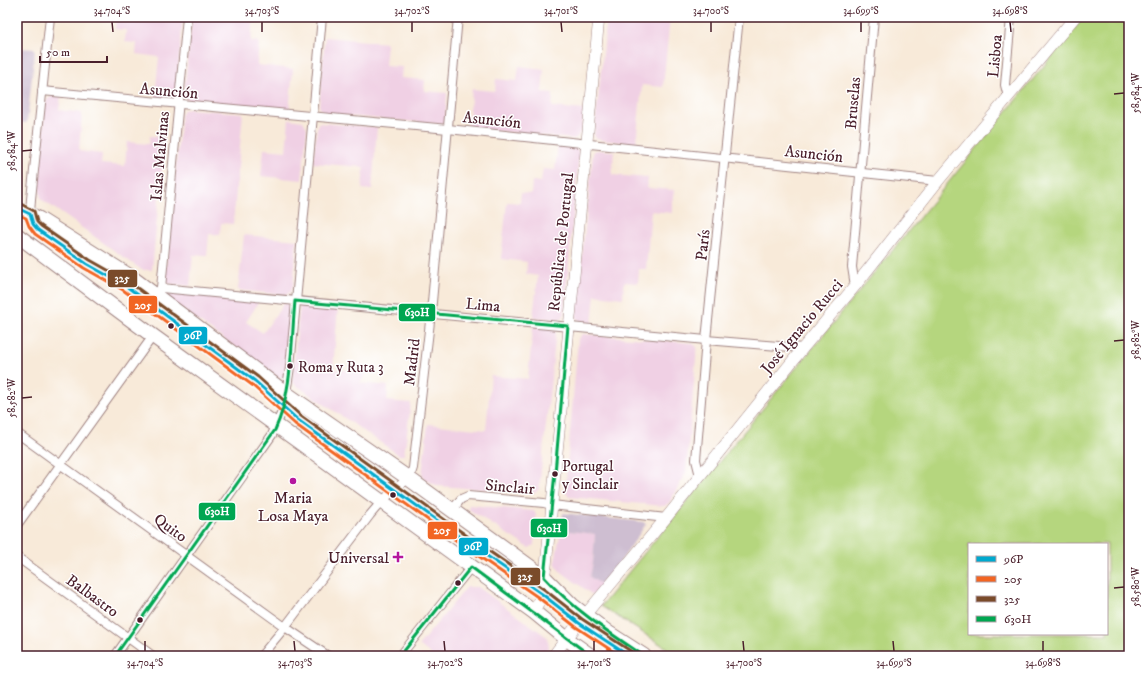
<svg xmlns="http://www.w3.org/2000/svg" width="1146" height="673" viewBox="0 0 1146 673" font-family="'IM FELL DW Pica',serif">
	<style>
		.built { fill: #f0d0e4 }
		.industrial { fill: #cebed1 }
		.green { fill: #b5d67e; stroke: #807a54; fill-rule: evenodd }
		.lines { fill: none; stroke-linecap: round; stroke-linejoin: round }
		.street-casing { stroke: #a18482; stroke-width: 10 }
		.secondary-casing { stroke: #a18482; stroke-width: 12 }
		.highway-casing { stroke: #a18482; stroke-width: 16 }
		.street { stroke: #fff; stroke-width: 8 }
		.secondary { stroke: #fff; stroke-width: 11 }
		.highway { stroke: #fff; stroke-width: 14 }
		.bus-1-casing { stroke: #fff; stroke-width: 6 }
		.bus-2-casing { stroke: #fff; stroke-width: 6 }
		.bus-3-casing { stroke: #fff; stroke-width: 6 }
		.bus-4-casing { stroke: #fff; stroke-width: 6 }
		.bus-1 { stroke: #00a9ce; stroke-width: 3 }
		.bus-2 { stroke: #f26522; stroke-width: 3 }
		.bus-3 { stroke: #7a4b2a; stroke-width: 3 }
		.bus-4 { stroke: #00a651; stroke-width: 3 }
		.ticks { fill: none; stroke: #4a1f2b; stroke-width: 1.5 }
		.bus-dot { fill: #4a1f2b; stroke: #fff; stroke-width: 1.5 }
		.poi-dot { fill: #b5179e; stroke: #fff; stroke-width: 1.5 }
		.labels { text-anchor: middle; stroke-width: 3; stroke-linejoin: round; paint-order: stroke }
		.bus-label { font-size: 15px; fill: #4a1f2b; stroke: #fff; text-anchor: start }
		.street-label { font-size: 16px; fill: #4a1f2b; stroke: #fff }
		.poi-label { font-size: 16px; fill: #4a1f2b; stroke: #fff }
		.line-badge { stroke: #fff; stroke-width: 1.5 }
		.badge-label { font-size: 11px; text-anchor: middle; font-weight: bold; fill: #fff }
		.neatline { fill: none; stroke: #4a1f2b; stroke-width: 1.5 }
		.ticks-label { font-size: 10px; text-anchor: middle; fill: #4a1f2b }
	</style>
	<rect width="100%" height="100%" fill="#fff"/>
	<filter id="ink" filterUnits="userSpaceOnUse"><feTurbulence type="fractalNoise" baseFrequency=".025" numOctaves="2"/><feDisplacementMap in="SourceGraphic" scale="8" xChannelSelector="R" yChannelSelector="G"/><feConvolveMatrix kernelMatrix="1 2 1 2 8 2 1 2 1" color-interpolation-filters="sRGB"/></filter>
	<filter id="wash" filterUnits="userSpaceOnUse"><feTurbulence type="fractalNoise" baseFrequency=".012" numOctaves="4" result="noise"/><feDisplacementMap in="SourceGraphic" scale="16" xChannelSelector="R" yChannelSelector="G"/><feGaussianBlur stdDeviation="0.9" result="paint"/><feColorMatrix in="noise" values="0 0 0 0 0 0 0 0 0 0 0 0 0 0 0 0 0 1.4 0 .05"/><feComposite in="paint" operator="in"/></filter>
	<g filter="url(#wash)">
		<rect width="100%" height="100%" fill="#f8ead9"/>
		<g class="built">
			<polygon points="116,17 183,17 176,94 171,99 155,97 159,57 136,54 137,43 125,42 126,30 115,29"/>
			<polygon points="192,17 253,17 251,41 259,42 257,65 293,69 289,112 189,101 186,99 184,92"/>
			<polygon points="607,17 670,17 663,87 642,85 636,144 601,140 596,138 594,135"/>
			<polygon points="325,37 387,43 385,66 402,67 401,78 425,80 424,91 447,93 445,119 443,123 438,124 325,114 321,110 319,106"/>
			<polygon points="519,66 544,69 542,92 553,93 552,107 584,110 582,130 577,137 574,139 468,128 472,89 495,91 496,79 517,81"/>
			<polygon points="53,95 61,96 59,110 82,113 79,151 102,154 101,164 125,166 127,142 149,144 150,136 165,137 152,270 142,270 41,199 39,188 45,105 47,100"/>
			<polygon points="189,109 243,113 233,224 221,223 220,235 209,234 207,256 193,255 190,286 170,284 166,281 165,276 181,115 183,110"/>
			<polygon points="289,119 303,121 307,128 302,180 261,176 264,149 286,151"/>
			<polygon points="318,123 377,127 372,190 362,189 364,167 313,163 317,127"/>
			<polygon points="558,145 574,146 578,150 579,155 564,314 561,319 557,319 533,317 538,276 526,274 527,262 501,259 507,202 520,203 521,193 531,194 532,181 541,182 543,169 555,170"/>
			<polygon points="598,150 614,151 612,175 648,178 647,188 674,190 672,213 651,211 646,269 639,269 638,283 624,282 623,298 595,295 592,323 580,322 577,318 576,313 593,154 594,151"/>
			<polygon points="244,235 297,240 293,287 289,293 286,295 238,290"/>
			<polygon points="171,292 260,300 246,322 263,333 284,303 291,305 292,307 285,375 281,378 279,378 170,301 169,298"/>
			<polygon points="300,305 338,307 333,369 367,372 360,383 388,386 387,401 411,403 404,455 399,455 293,383 292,380"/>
			<polygon points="533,326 553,328 556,332 539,489 535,493 438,486 424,479 422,475 428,424 486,430 491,376 528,379"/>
			<polygon points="583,334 692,343 697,347 686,473 669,503 664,506 569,497 565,491 578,339"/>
			<polygon points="469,505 534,511 536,515 534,545 529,548 468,509"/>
			<polygon points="561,530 595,534 593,562 590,577 604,586 594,596 559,570 555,562"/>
			<polygon points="467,587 478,587 547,637 549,647 542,656 479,656 474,652 471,656 433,656 419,645"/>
		</g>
		<g class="industrial">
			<polygon points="17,48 35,49 27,123 17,122"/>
			<polygon points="563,513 643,522 646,524 604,586 590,577 593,562 595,534 561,530"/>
		</g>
		<path class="green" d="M1084,17h45v639h-450l-78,-50zM969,544h138v90h-138z"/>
	</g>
	<g filter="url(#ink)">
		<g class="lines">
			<g class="street-casing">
				<g id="street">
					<polyline points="42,91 448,129 938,181"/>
					<polyline points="1008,97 1005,85 1011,17"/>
					<polyline points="30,214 31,199 50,17"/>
					<polyline points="855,286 852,267 874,17"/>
					<polyline points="161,288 706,340 803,348"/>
					<polyline points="158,292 161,288 187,17"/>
					<polyline points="17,433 285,627 328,656"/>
					<polyline points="700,476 696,460 706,340 739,17"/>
					<polyline points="452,510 461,499 468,496 544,503 552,505 666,518"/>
					<polyline points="17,525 153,336"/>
					<polyline points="17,557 153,656"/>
					<polyline points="115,656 272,435 284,407 290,367 322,17"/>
					<polyline points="261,656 285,627 370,515 382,501 408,478 411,474 413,468 431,313 458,17"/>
					<polyline points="400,656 471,567"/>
				</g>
			</g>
			<g class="secondary-casing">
				<g id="secondary">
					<path d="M534,612c8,-14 9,-30 12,-46l53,-549"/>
					<polyline points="553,656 585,615 666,518 803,348 855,286 938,181 1075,17"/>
				</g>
			</g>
			<g class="highway-casing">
				<g id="highway">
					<polyline points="17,208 39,219 131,277 287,394 408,478 544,577 572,605 585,615 610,634 644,656"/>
					<polyline points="17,235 153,336 534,612 567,639 591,656"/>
				</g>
			</g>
			<use href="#street" class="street"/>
			<use href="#secondary" class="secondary"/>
			<use href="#highway" class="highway"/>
			<g class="bus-1-casing">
				<polyline id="bus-1" points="17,208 30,214 33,224 38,230 87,264 126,286 255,381 298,420 467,542 542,594 579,623 629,656"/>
			</g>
			<g class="bus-2-casing">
				<polyline id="bus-2" points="17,214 26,218 29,226 35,234 84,268 123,290 252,385 295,424 464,546 539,598 576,627 620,656"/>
			</g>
			<g class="bus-3-casing">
				<polyline id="bus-3" points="19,203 34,211 37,222 41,226 90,260 129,282 258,377 301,416 470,538 545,590 582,619 632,652"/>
			</g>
			<g class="bus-4-casing">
				<g id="bus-4">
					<path d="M115,656l160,-226c18,-39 16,-87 20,-129l273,25 -13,147 -11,104c29,32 64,55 100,79"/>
					<polyline points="400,656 471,567 591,656"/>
				</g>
			</g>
			<use href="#bus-1" class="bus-1"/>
			<use href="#bus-2" class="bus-2"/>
			<use href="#bus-3" class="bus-3"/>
			<use href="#bus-4" class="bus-4"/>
		</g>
	</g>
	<path class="ticks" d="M112,22l1,10M262,22v10M412,22v10M561,22l1,10M711,22v10M861,22v10M1010,22l1,10M1114,94l10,-1M22,151l10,-1M1114,341l10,-1M22,398l10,-1M1114,588l10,-1M145,641v10M294,641l1,10M444,641l1,10M594,641v10M743,641l1,10M893,641l1,10M1043,641v10"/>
	<g class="bus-dot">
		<circle cx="171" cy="326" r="3.5"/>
		<circle cx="290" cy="366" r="3.5"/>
		<circle cx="555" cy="474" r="3.5"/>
		<circle cx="393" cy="495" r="3.5"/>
		<circle cx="458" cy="583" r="3.5"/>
		<circle cx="140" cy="620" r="3.5"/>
	</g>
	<g class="poi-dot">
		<circle cx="293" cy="481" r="4"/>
		<path d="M396 551h4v4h4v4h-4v4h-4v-4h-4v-4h4z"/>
	</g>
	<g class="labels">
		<g class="bus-label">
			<text x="298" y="372">Roma y Ruta 3</text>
			<text x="562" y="471">Portugal<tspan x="562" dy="18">y Sinclair</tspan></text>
		</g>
		<g class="street-label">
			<text transform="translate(994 56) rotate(-85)" y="6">Lisboa</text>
			<text transform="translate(169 90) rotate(5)" y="6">Asunción</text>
			<text transform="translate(852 103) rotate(-85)" y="6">Bruselas</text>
			<text transform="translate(492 119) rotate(6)" y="6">Asunción</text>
			<text transform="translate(814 153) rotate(6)" y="6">Asunción</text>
			<text transform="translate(159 156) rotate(-85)" y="6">Islas Malvinas</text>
			<text transform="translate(560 242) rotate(-84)" y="6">República de Portugal</text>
			<text transform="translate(702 245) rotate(-84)" y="6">París</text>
			<text transform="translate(483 304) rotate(5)" y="6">Lima</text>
			<text transform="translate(801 326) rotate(-50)" y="6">José Ignacio Rucci</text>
			<text transform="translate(411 362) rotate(-83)" y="6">Madrid</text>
			<text transform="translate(510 486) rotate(5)" y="6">Sinclair</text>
			<text transform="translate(171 527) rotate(36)" y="6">Quito</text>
			<text transform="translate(93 595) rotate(36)" y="6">Balbastro</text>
		</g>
		<g class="poi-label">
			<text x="293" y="503">Maria<tspan x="293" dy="18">Losa Maya</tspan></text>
			<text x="389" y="563" text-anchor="end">Universal</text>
		</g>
	</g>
	<g class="line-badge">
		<rect x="107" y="269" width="31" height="19" rx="4" fill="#7a4b2a"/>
		<rect x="128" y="295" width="30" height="19" rx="4" fill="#f26522"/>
		<rect x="398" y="303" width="38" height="19" rx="4" fill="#00a651"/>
		<rect x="178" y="326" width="30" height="19" rx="4" fill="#00a9ce"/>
		<rect x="198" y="502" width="38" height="19" rx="4" fill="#00a651"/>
		<rect x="530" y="518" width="38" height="20" rx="4" fill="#00a651"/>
		<rect x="427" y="521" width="31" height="19" rx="4" fill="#f26522"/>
		<rect x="458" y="537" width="31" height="19" rx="4" fill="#00a9ce"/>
		<rect x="510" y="567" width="31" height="19" rx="4" fill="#7a4b2a"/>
	</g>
	<g class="badge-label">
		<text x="122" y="282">325</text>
		<text x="143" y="309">205</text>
		<text x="417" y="316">630H</text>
		<text x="193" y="339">96P</text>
		<text x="217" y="515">630H</text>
		<text x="549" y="532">630H</text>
		<text x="442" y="534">205</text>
		<text x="473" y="550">96P</text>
		<text x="525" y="580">325</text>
	</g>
	<rect width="1146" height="673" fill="none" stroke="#fff" stroke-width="44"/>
	<rect x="968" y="543" width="140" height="92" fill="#ffffff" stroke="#b7a5aa"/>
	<rect x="976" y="556" width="20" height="6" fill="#00a9ce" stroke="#b7a5aa"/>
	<text x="1004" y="563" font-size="12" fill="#4a1f2b">96P</text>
	<rect x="976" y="576" width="20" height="6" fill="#f26522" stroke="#b7a5aa"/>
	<text x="1004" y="583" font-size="12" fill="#4a1f2b">205</text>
	<rect x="976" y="596" width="20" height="6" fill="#7a4b2a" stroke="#b7a5aa"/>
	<text x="1004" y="603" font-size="12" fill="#4a1f2b">325</text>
	<rect x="976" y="616" width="20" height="6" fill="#00a651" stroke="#b7a5aa"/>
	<text x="1004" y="623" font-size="12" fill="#4a1f2b">630H</text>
	<path d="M40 56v6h67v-6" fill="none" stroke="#4a1f2b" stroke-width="2"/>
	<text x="46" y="56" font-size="12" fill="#4a1f2b" stroke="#ffffff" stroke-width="3" paint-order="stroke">50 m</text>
	<rect x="22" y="22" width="1102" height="629" class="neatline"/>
	<g class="ticks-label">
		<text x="112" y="14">34.704°S</text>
		<text x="262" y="14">34.703°S</text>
		<text x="412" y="14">34.702°S</text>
		<text x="561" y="14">34.701°S</text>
		<text x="711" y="14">34.700°S</text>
		<text x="861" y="14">34.699°S</text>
		<text x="1010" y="14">34.698°S</text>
		<text transform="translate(1135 93) rotate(-90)" y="4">58.584°W</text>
		<text transform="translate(11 151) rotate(-90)" y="4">58.584°W</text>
		<text transform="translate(1135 340) rotate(-90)" y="4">58.582°W</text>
		<text transform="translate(11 398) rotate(-90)" y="4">58.582°W</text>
		<text transform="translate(1135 587) rotate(-90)" y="4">58.580°W</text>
		<text x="145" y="666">34.704°S</text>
		<text x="295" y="666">34.703°S</text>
		<text x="445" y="666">34.702°S</text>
		<text x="594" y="666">34.701°S</text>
		<text x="744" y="666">34.700°S</text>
		<text x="894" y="666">34.699°S</text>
		<text x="1043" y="666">34.698°S</text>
	</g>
</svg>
